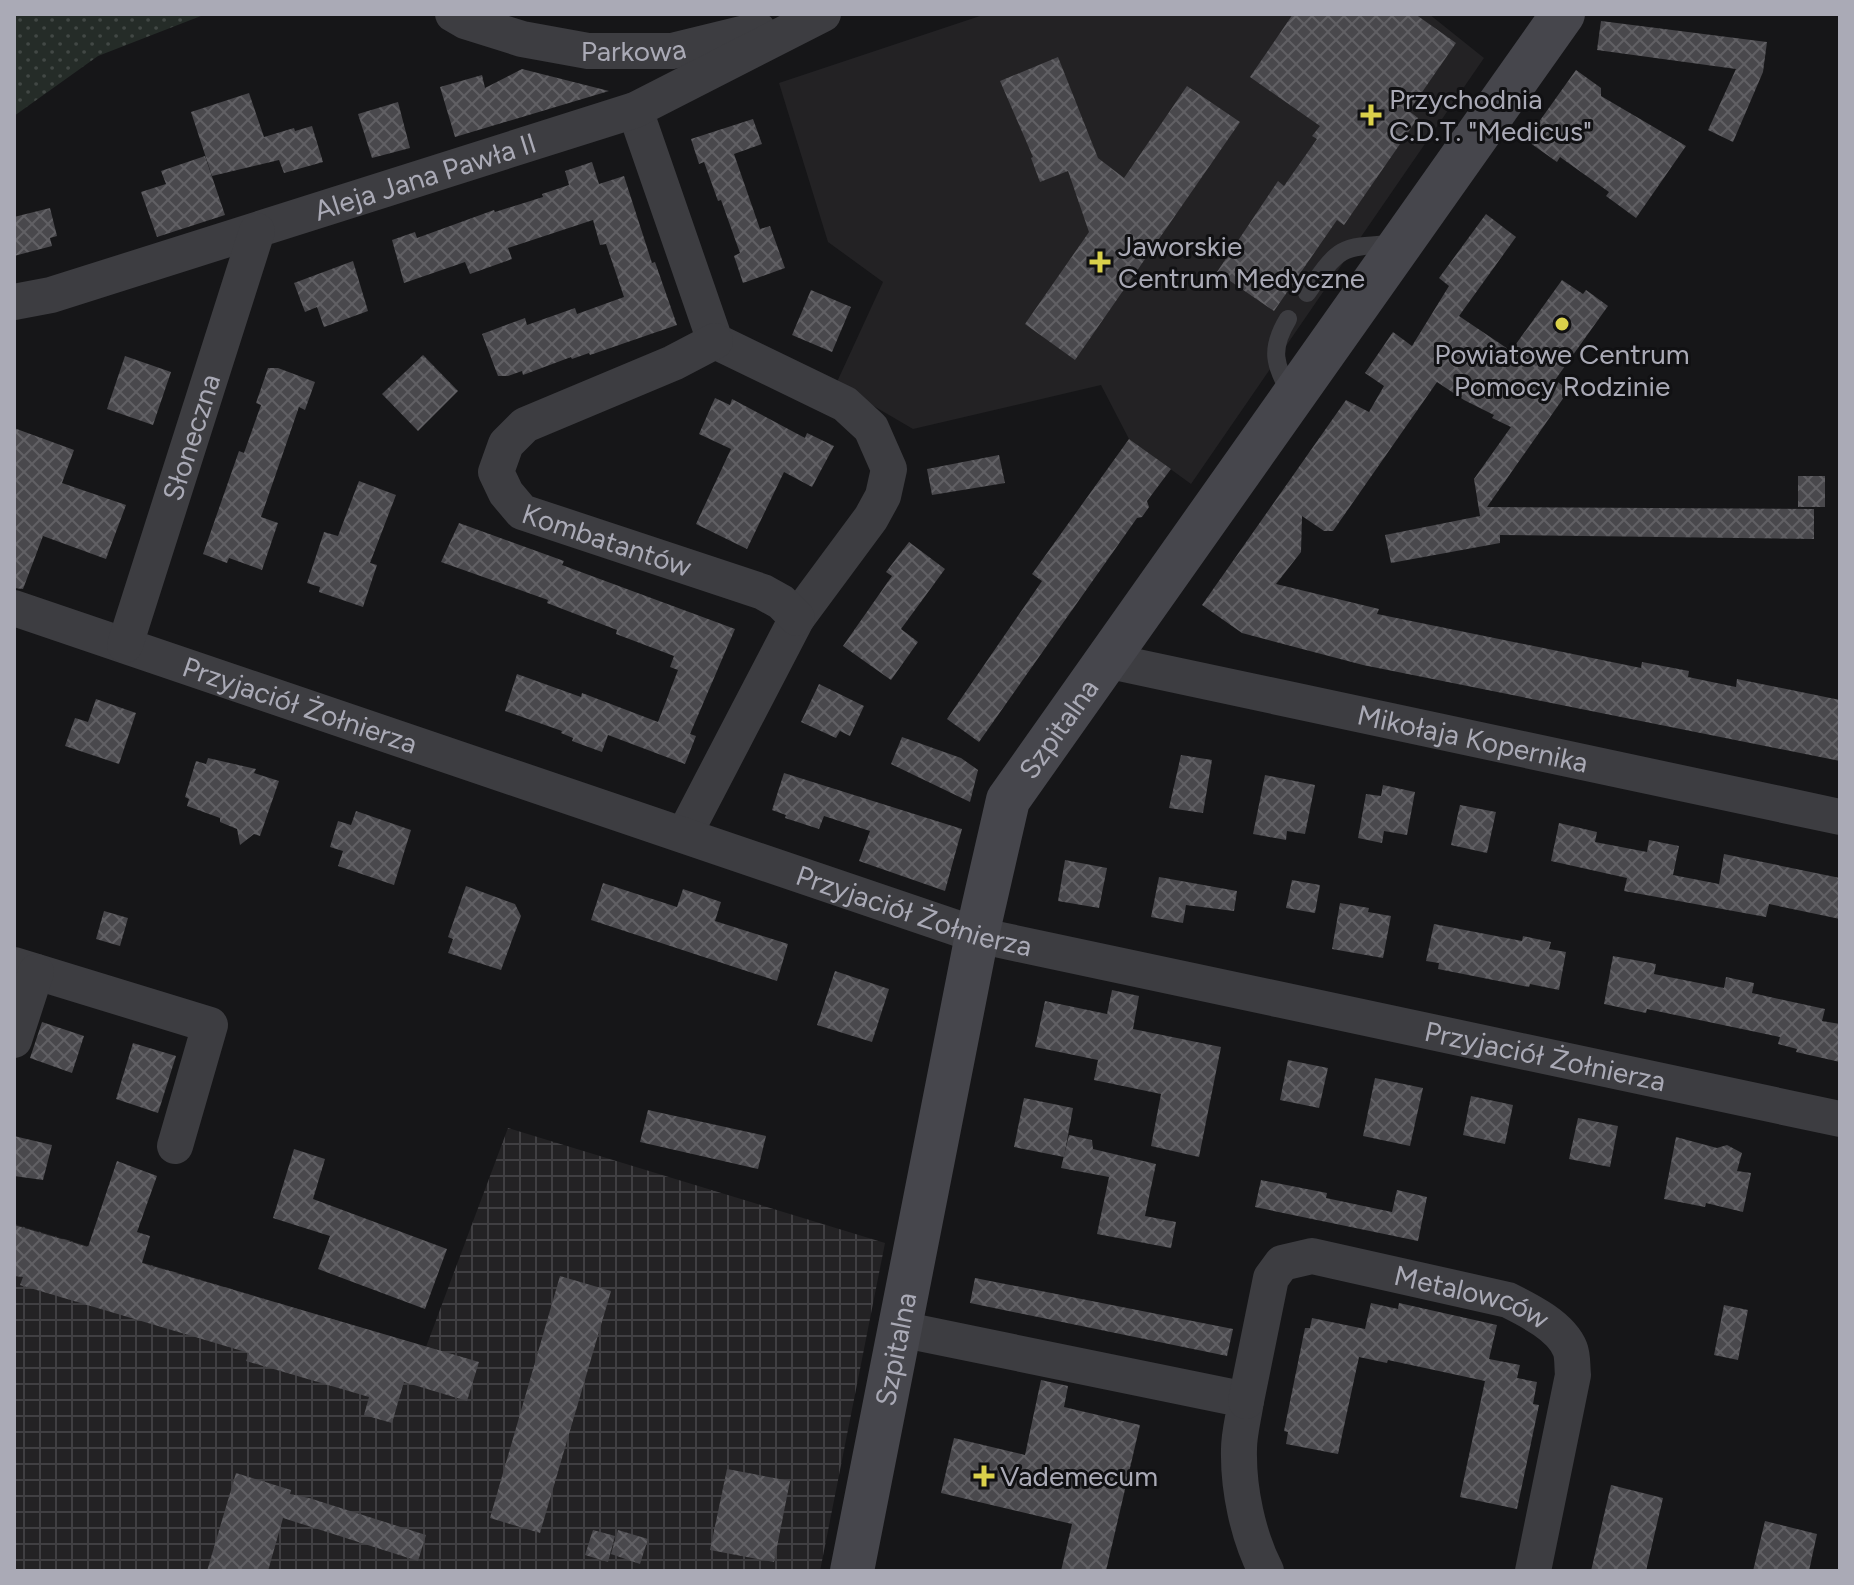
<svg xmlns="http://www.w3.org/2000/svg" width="1854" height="1585" viewBox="0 0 1854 1585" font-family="Figtree,sans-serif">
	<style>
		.built { fill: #232224 }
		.industrial { fill: url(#industrial-grid) }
		.park { fill: url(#park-dots) }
		.building { fill: url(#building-cross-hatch) }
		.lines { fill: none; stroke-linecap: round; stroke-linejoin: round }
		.lane { stroke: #3d3d41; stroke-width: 18 }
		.street { stroke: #3d3d41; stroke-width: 36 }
		.secondary { stroke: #46464c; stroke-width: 44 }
		.poi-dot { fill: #dad14b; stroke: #111113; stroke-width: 3 }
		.labels { text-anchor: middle; stroke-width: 6; stroke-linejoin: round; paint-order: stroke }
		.street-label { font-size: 28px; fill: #aaaab6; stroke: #111113 }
		.poi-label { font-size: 28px; fill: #aaaab6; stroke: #111113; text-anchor: start }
	</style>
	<defs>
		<pattern id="industrial-grid" width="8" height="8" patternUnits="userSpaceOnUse" patternTransform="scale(2)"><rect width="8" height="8" fill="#232224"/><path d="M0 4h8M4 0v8" fill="none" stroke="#403f42"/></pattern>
		<pattern id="park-dots" width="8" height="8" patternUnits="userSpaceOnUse" patternTransform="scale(2)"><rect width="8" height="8" fill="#252c28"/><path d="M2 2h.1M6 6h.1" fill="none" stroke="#424845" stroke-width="1.8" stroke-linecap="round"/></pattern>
		<pattern id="building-cross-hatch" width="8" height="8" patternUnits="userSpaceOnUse" patternTransform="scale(2)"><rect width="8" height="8" fill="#49484c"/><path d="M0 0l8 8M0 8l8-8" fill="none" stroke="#616064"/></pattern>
	</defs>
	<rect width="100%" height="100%" fill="#161618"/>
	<polygon class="built" points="986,14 1429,14 1484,58 1191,484 1129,439 1101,385 913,429 836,384 883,282 828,242 779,83"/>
	<polygon class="industrial" points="508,1128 885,1243 820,1571 14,1571 14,1224 426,1347"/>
	<polygon class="park" points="14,14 206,14 98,56 14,116"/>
	<g class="building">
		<polygon points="1293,14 1415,14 1456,43 1409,111 1418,118 1344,225 1337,220 1274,311 1217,272 1278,181 1284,186 1317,139 1312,136 1320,126 1250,77"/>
		<polygon points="1601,21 1767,42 1763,72 1733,142 1708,130 1736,69 1597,50"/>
		<polygon points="1058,57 1098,158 1124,178 1187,86 1240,122 1075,360 1025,324 1089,232 1068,171 1040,182 1031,158 1033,157 1000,81"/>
		<polygon points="522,69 609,91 455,137 440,87 482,75 485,88"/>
		<polygon points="1576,70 1601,88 1601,96 1686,146 1636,218 1606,196 1609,192 1560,157 1557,162 1526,140"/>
		<polygon points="249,93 264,137 294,128 295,131 312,126 323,162 284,173 279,160 212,176 191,112"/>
		<polygon points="398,102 410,148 372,158 358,114"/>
		<polygon points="753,119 762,144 734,154 760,229 770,226 785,268 743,283 734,256 740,253 721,200 718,201 704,162 699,164 691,139"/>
		<polygon points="205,156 225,215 157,237 141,192 166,184 161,171"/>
		<polygon points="592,162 599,184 624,176 652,263 655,262 677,325 590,355 589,353 572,359 571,357 523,375 522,371 508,376 498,376 482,334 525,318 527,325 575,308 577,314 624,297 606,244 600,245 593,220 508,248 512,259 470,274 465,262 404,283 392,240 415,232 417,238 494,210 495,212 543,197 542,194 569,185 565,171"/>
		<polygon points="50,208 57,236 50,238 52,246 14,256 14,217"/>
		<polygon points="1486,214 1516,237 1459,316 1511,351 1562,280 1583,294 1586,290 1608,306 1555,380 1569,390 1487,507 1814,509 1814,539 1500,535 1500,543 1391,563 1385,535 1480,516 1474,479 1511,427 1492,418 1494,415 1464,400 1437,382 1333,531 1324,531 1302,516 1301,552 1276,584 1379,609 1377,614 1641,668 1642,662 1689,671 1688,677 1736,687 1737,679 1840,700 1840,761 1363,665 1242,633 1202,605 1346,400 1369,412 1384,386 1365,373 1393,332 1412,346 1449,286 1439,278"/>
		<polygon points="353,261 368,311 324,327 317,307 305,312 294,283"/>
		<polygon points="811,290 851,307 832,352 792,335"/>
		<polygon points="423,355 458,391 418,431 382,394"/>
		<polygon points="125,356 171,372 153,425 107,409"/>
		<polygon points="268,368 278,368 315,382 305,410 299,407 261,517 278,523 262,570 229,558 227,563 203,554 239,451 244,453 261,405 256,403"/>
		<polygon points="715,398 730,405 732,399 805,438 807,433 834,446 812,487 784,472 747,549 696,524 731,449 699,434"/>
		<polygon points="14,428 74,450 62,483 126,505 106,559 43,536 23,589 14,588"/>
		<polygon points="1129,439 1171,469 1147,501 1149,507 1142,517 1137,518 979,742 947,719 1042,581 1032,574"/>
		<polygon points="999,455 1005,483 932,495 927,469"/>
		<rect x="1798" y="476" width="27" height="31"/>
		<polygon points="359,481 396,495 370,563 377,565 363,607 319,592 320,587 307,583 324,532 338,536"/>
		<polygon points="459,523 564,561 562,565 735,629 690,734 696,736 685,764 608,735 602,752 572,741 573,738 561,733 562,731 505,711 517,674 581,697 582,693 658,722 678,670 670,667 674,656 616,634 617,630 547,603 548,600 441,562"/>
		<polygon points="909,542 945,569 901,629 918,642 891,680 843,646 892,576 886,572"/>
		<polygon points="819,684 864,706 850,736 840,731 836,738 801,722"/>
		<polygon points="96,699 136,713 119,764 65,746 75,718 88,722"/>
		<polygon points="902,737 961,758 978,770 970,802 891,764"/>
		<polygon points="1181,755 1212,760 1203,813 1169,808"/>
		<polygon points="208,758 256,769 254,773 279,781 260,836 254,834 240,845 237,829 220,822 220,818 187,806 189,799 185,797 196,761 206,764"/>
		<polygon points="784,773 962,829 945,891 859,861 870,831 824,816 819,829 785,818 786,815 772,810"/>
		<polygon points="1265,775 1315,785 1305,834 1287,831 1286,840 1253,834"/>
		<polygon points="1383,785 1415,792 1407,835 1384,831 1382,843 1358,838 1366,794 1381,796"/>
		<polygon points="1460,805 1496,812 1487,853 1451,845"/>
		<polygon points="356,811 411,830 394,885 338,866 343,851 330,847 338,821 351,825"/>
		<polygon points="1559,823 1597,832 1595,842 1647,852 1649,840 1679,846 1673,875 1719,884 1724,854 1840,878 1840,919 1769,904 1766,917 1624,891 1627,878 1551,861"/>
		<polygon points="1065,860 1107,868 1099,908 1058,901"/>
		<polygon points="1159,877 1237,891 1234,911 1186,905 1183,923 1151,917"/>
		<polygon points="1292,880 1320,885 1315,913 1286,908"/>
		<polygon points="603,883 677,907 683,889 721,902 715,921 788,944 777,981 591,920"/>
		<polygon points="466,886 515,904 521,916 501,970 448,953 453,939 448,937"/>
		<polygon points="1340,903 1369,908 1368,912 1391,916 1383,958 1332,949"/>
		<polygon points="104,911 128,918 120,946 96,939"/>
		<polygon points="1434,924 1522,941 1523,936 1551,942 1549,949 1566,952 1559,990 1530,984 1529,987 1438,969 1439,963 1426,961"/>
		<polygon points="1613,956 1656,964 1654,974 1724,988 1726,977 1754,983 1752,993 1825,1009 1822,1021 1840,1024 1840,1062 1796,1052 1797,1049 1778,1044 1780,1037 1647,1009 1646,1013 1604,1004"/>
		<polygon points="835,971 889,989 872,1042 817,1025"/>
		<polygon points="1112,990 1139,996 1133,1029 1221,1047 1199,1157 1151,1146 1161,1094 1094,1080 1098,1060 1035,1047 1045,1001 1107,1014"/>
		<polygon points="42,1022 84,1036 72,1073 30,1058"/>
		<polygon points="133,1043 176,1056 158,1113 116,1099"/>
		<polygon points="1288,1060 1328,1068 1319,1108 1280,1100"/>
		<polygon points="1375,1078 1423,1088 1410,1146 1363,1136"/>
		<polygon points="1471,1096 1513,1105 1505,1144 1463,1135"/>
		<polygon points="1024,1098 1073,1108 1064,1157 1014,1147"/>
		<polygon points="648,1110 766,1136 758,1169 640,1142"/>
		<polygon points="1578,1118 1618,1126 1610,1167 1569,1159"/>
		<polygon points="1069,1135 1092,1140 1093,1149 1156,1164 1145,1216 1176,1222 1171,1248 1097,1234 1109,1177 1061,1168"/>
		<polygon points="14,1136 52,1145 43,1180 14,1176"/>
		<polygon points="1676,1137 1717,1148 1727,1145 1742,1153 1737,1171 1751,1173 1743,1212 1706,1203 1705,1207 1664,1199"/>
		<polygon points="294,1149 325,1159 313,1199 447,1249 425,1309 318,1269 330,1236 273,1218"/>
		<polygon points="117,1161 157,1176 137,1232 150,1236 142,1263 479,1362 467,1401 404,1382 392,1423 364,1415 369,1397 246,1361 249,1353 20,1285 23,1277 14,1276 14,1225 88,1247"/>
		<polygon points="1261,1180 1327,1193 1326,1198 1392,1212 1397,1190 1427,1197 1418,1241 1255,1207"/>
		<polygon points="560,1276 611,1291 540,1533 490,1518"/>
		<polygon points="975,1278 1233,1329 1227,1356 970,1303"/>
		<polygon points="1371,1303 1398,1309 1399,1303 1497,1325 1489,1359 1520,1365 1517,1378 1537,1382 1533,1404 1539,1405 1517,1509 1460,1497 1485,1381 1388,1360 1387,1363 1359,1357 1338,1454 1286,1444 1288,1432 1284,1431 1305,1328 1310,1328 1312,1318 1365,1329"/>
		<polygon points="1724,1305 1748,1310 1738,1360 1714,1355"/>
		<polygon points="1041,1380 1068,1386 1064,1407 1140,1425 1106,1571 1061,1571 1072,1524 941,1493 954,1438 1025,1455"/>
		<polygon points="727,1469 790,1481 774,1562 710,1550"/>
		<polygon points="236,1473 291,1490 290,1494 309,1498 426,1535 418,1561 283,1518 268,1571 207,1571"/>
		<polygon points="1611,1485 1663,1498 1646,1571 1591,1571"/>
		<polygon points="1765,1521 1817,1534 1809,1571 1753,1571"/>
		<polygon points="593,1530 615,1536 608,1562 585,1555"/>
		<polygon points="618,1530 648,1539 640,1564 611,1554"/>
	</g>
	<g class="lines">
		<g class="lane">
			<path d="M1307,293c34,-48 32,-46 90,-49"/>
			<path d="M1288,319c-20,33 -12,46 4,78"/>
		</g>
		<g class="street">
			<path id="s1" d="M453,14l12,7 57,18 66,12h84l86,-21"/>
			<polyline points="635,110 715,341 845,404 871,428 889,469 883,496 871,518 797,618 684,835"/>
			<path id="s2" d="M14,302l37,-7 584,-185 188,-96"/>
			<path id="s3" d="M715,341l-42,22 -148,62 -19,19 -10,28 10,21 16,19 241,80 18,10 16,16"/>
			<path id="s4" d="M14,608l963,327 863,184"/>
			<path id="s5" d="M125,645l132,-414"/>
			<path id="s6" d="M1105,660l735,157"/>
			<polyline points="14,965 210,1025 175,1146"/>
			<polyline points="14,1040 36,972"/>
			<path d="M900,1329l346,71c-2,16 -7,33 -7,49 -1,40 9,87 27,122"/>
			<path id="s7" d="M1246,1401l25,-123 11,-15 30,-7 196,44c20,10 53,26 62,49 3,7 2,18 3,26l-40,196"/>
		</g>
		<path class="secondary" id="s8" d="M852,1571l125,-636 31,-135 555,-786"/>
	</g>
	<g class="poi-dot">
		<path d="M1367 103h8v8h8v8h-8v8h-8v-8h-8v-8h8z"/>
		<path d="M1096 250h8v8h8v8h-8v8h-8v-8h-8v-8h8z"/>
		<circle cx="1562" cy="324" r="8"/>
		<path d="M980 1464h8v8h8v8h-8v8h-8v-8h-8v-8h8z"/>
	</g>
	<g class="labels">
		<g class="street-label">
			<text dy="10" stroke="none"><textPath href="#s1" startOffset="186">Parkowa</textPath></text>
			<text dy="10" stroke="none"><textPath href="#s2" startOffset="430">Aleja Jana Pawła II</textPath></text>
			<text dy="10" stroke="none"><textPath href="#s5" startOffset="218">Słoneczna</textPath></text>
			<text dy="10" stroke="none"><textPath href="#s3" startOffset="402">Kombatantów</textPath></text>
			<text dy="10" stroke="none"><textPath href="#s4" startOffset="302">Przyjaciół Żołnierza</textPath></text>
			<text dy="10" stroke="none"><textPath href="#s8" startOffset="874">Szpitalna</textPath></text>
			<text dy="10" stroke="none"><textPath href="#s6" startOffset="376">Mikołaja Kopernika</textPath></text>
			<text dy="10" stroke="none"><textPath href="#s4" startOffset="950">Przyjaciół Żołnierza</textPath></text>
			<text dy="10" stroke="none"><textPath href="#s4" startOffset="1598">Przyjaciół Żołnierza</textPath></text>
			<text dy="10" stroke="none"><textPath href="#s7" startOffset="340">Metalowców</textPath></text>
			<text dy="10" stroke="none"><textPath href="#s8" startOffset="226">Szpitalna</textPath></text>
		</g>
		<g class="poi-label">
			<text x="1389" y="109">Przychodnia<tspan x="1389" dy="32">C.D.T. "Medicus"</tspan></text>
			<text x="1118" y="256">Jaworskie<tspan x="1118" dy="32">Centrum Medyczne</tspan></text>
			<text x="1562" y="364" text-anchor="middle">Powiatowe Centrum<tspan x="1562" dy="32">Pomocy Rodzinie</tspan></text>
			<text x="1000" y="1486">Vademecum</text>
		</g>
	</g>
	<rect width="1854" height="1585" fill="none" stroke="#aaaab6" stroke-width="32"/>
</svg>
